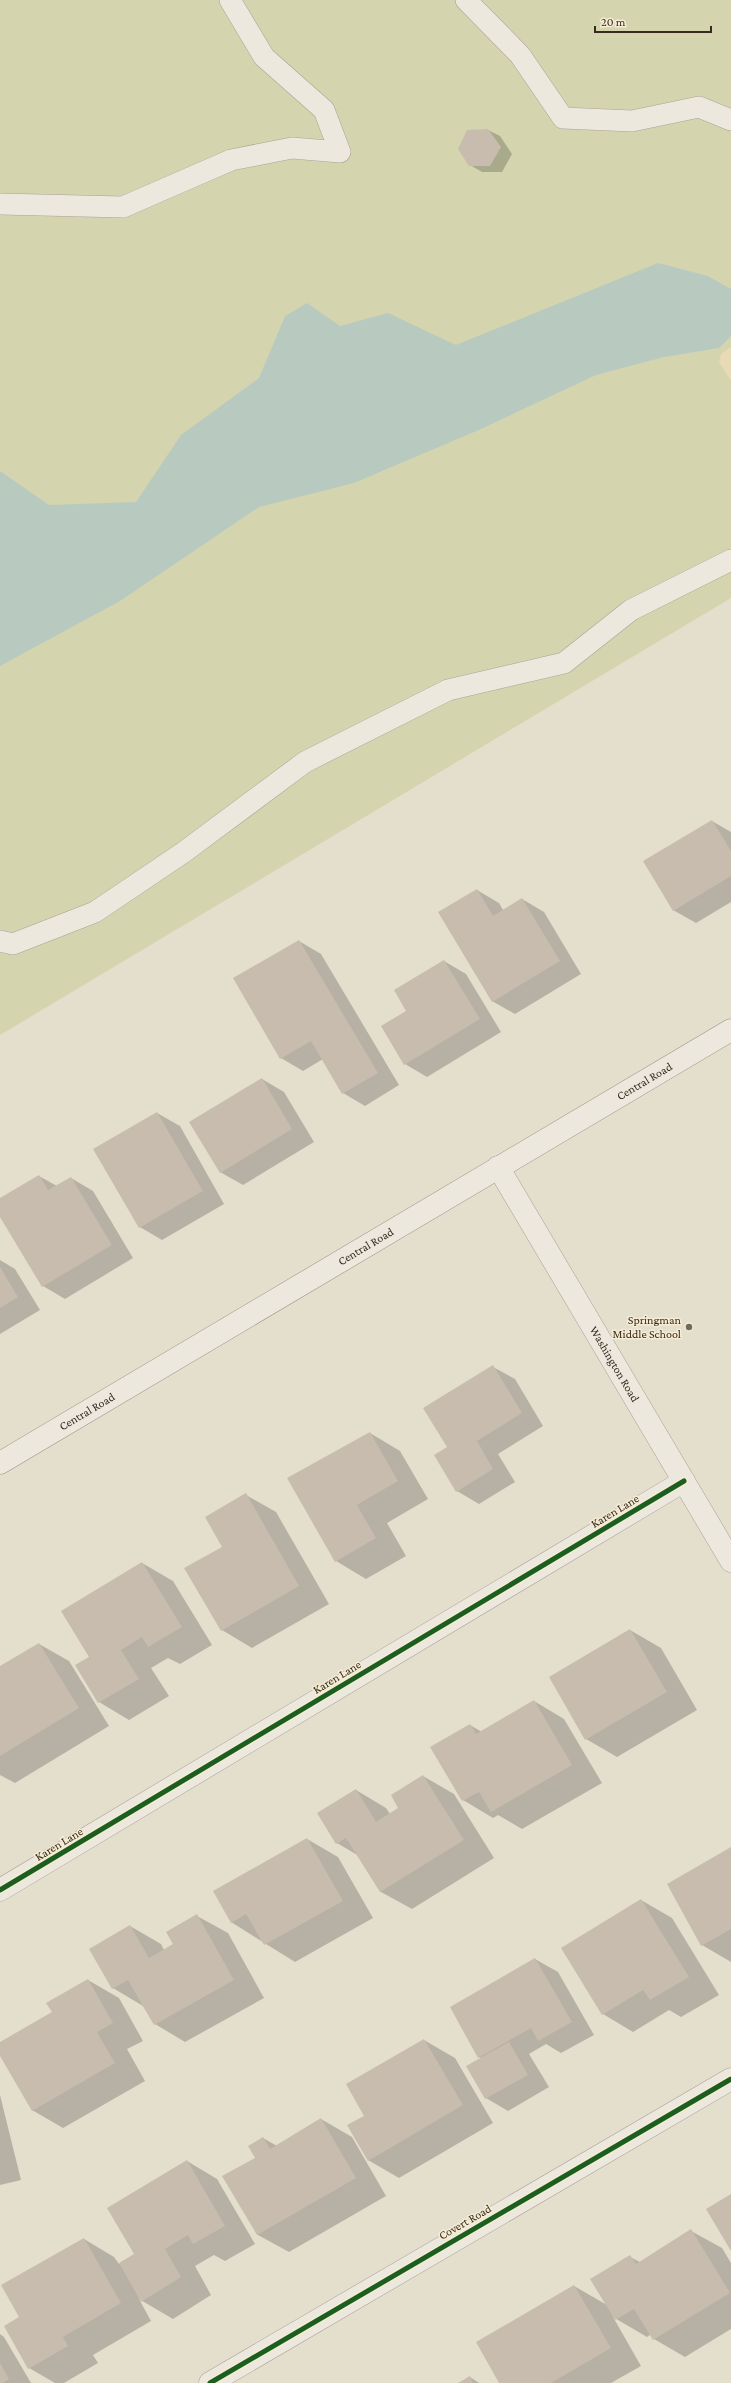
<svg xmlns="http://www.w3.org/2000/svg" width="731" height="2383" viewBox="0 0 731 2383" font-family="'Crimson Pro',serif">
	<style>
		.green { fill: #d4d4af }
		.sand { fill: #e7dab4 }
		.water { fill: #b8cabf }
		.shadow { fill: #0003 }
		.building { fill: #c8bcae }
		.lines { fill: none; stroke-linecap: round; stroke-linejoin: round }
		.service-casing { stroke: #a9a396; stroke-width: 22 }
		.minor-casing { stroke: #a9a396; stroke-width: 23 }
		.secondary-casing { stroke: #999286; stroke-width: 23 }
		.service { stroke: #ece8de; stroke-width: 21 }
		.minor { stroke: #ece8de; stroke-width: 22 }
		.secondary { stroke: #ece8de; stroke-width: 22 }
		.cycleway-casing { stroke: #f5ecd3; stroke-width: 8 }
		.cycleway { stroke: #1b5e20; stroke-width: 5 }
		.poi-dot { fill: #746a5b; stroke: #f5ecd3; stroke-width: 1.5 }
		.labels { text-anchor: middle; stroke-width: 3; stroke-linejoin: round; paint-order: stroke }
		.street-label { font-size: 12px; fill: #382b1e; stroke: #f5ecd3 }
		.poi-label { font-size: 12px; fill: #382b1e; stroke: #f5ecd3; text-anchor: end }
	</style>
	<rect width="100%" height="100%" fill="#e4decd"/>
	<polygon class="green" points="0,0 731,0 731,598 0,1035"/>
	<polygon class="sand" points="731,347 731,381 719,362 721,354"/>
	<polygon class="water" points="658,263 708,276 731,289 731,336 719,348 664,357 596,375 481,429 354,483 259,507 120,601 0,666 0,471 49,505 136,502 181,435 259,378 285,316 307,303 340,326 388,313 456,345"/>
	<g class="shadow">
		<polygon points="488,130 500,136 512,154 502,172 482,172 470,165"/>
		<polygon points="712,821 731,832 731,902 696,923 673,910"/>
		<polygon points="477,890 499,903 503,910 522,899 544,912 581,974 515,1014 492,1001"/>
		<polygon points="299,941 321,954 399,1085 365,1106 343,1093 323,1059 303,1071 281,1058"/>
		<polygon points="444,961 466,974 501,1032 427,1077 405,1064 408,1012"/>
		<polygon points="262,1079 284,1092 314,1142 243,1185 220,1172"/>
		<polygon points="157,1113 180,1126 224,1204 162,1240 140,1227"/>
		<polygon points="39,1176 57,1186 71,1178 93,1191 133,1258 65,1299 43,1286 0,1215 0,1199"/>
		<polygon points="0,1260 15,1269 40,1310 0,1334"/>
		<polygon points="493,1367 515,1379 543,1426 498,1454 515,1482 479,1504 457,1491"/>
		<polygon points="370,1433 400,1451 428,1499 387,1523 406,1556 366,1579 336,1561"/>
		<polygon points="246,1495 276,1512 329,1604 252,1648 222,1630"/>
		<polygon points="142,1563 173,1581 212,1645 180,1664 168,1658 151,1668 169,1696 129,1720 99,1702 91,1657"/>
		<polygon points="630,1630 661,1648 697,1710 617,1757 586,1739"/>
		<polygon points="39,1644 69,1661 109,1726 15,1783 0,1775 0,1667"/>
		<polygon points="534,1701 564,1719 602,1783 522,1829 498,1815 493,1818 463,1800 470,1725 482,1732"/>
		<polygon points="423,1776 454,1794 494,1858 412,1909 381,1892 359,1856 337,1843 356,1790 386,1808 390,1814 400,1808"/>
		<polygon points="307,1839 338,1857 373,1918 295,1962 231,1922"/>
		<polygon points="731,1848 731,1962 702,1945"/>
		<polygon points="641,1900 672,1918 719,1995 681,2017 669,2010 633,2032 603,2014"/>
		<polygon points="197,1916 228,1933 264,1998 185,2042 155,2024 143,2006 113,1988 130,1926 161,1944 164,1950 174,1945"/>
		<polygon points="535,1959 558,1972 594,2035 561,2053 546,2044 529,2054 549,2087 508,2111 486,2098 481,2058 479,2057"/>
		<polygon points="88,1980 119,1998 143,2041 127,2049 145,2081 63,2128 32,2110 0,2054 0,2043 53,2013"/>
		<polygon points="424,2040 455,2058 493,2123 399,2178 368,2160 366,2116"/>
		<polygon points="0,2095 21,2180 0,2185"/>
		<polygon points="321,2119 352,2137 386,2196 289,2252 258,2235 224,2177 256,2158 263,2138 277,2146"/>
		<polygon points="187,2161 217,2179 255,2244 225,2261 214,2255 195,2266 211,2295 173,2319 139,2299 151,2321 93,2355 98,2363 64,2383 55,2383 29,2368 21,2317 84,2239 114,2257 119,2264 135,2255"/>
		<polygon points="691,2231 722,2248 731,2263 731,2329 685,2357 654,2339 651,2334 647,2337 613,2317 641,2366 611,2383 500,2383 574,2286 607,2305 630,2257 640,2262"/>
		<polygon points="0,2334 4,2337 31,2383 0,2383"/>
		<polygon points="470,2377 479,2383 460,2383"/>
	</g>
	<g class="building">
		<polygon points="488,129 501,147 490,166 469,166 458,149 467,130"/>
		<polygon points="712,820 731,851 731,876 673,911 643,861"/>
		<polygon points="477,889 493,916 522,898 560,961 492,1002 438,912"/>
		<polygon points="299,940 378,1073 342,1094 311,1041 280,1059 233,978"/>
		<polygon points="444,960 480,1019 404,1065 381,1026 406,1011 394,990"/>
		<polygon points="262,1078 292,1129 220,1173 189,1122"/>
		<polygon points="157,1112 203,1191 139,1228 93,1149"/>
		<polygon points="39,1175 48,1190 71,1177 112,1245 42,1287 0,1217 0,1198"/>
		<polygon points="0,1267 18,1297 0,1308"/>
		<polygon points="493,1365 522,1413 477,1441 493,1469 456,1492 434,1455 447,1447 423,1408"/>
		<polygon points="370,1432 398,1481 357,1505 376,1538 335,1562 287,1478"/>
		<polygon points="246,1493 299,1586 221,1631 184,1568 222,1547 205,1517"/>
		<polygon points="142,1562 182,1627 148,1647 142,1637 121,1650 139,1679 98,1703 75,1665 89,1657 61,1611"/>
		<polygon points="630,1629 667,1692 585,1740 549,1677"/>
		<polygon points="39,1643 79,1708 0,1756 0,1666"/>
		<polygon points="534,1700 572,1765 491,1812 479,1792 462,1801 430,1747 470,1724 476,1734"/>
		<polygon points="423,1775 464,1840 380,1892 346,1838 336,1844 317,1813 356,1789 376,1822 398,1808 391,1795"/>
		<polygon points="307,1838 343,1901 264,1945 246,1914 231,1923 213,1891"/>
		<polygon points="731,1847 731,1929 701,1946 667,1884"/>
		<polygon points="641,1899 689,1977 650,2000 643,1990 602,2015 561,1948"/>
		<polygon points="197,1914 234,1980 154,2025 128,1980 112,1989 89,1949 130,1925 149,1958 173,1944 166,1932"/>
		<polygon points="535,1958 572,2022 538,2041 531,2028 478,2058 450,2007"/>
		<polygon points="88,1979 113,2023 97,2032 115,2063 32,2111 0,2056 0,2042 52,2012 46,2003"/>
		<polygon points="424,2039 463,2105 368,2161 347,2125 364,2116 346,2084"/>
		<polygon points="509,2042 528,2075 485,2099 466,2066"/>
		<polygon points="321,2118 356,2178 257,2235 222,2176 255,2158 248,2146 263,2137 270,2149"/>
		<polygon points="187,2160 225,2226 193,2244 188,2235 165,2249 181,2277 141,2302 119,2263 134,2254 107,2208"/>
		<polygon points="731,2194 731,2251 706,2209"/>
		<polygon points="691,2229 730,2293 653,2340 634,2309 615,2320 590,2279 630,2255 636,2264"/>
		<polygon points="84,2238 121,2303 63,2337 68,2346 28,2369 4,2326 19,2317 1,2285"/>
		<polygon points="574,2285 611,2348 551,2383 499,2383 476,2342"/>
		<polygon points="0,2363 9,2379 3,2383 0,2383"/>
		<polygon points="470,2376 473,2383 458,2383"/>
	</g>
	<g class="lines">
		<g class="service-casing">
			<g id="service">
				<polyline points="466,0 520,55 563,118 632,121 699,107 731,120"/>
				<polyline points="0,204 123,207 231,160 292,148 340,152 324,110 264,57 230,0"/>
				<polyline points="0,941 13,944 95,912 184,852 305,762 448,690 564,663 631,610 731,560"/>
			</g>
		</g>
		<g class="minor-casing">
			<g id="minor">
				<path id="s1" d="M498,1167l233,394"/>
				<polyline points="0,1890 684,1481"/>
				<polyline points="210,2383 731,2079"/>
			</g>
		</g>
		<g class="secondary-casing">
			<g id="secondary">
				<path id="s2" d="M0,1463l731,-433"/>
			</g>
		</g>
		<use href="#service" class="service"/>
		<use href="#minor" class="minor"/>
		<use href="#secondary" class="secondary"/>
		<g class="cycleway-casing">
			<g id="cycleway">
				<polyline points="0,1890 684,1481"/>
				<polyline points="210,2383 731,2079"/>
			</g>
		</g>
		<use href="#cycleway" class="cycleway"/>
	</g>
	<circle class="poi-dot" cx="689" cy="1327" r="4"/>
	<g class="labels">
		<g class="street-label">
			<text dy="4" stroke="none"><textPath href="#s2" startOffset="749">Central Road</textPath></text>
			<text dy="4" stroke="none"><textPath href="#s2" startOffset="425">Central Road</textPath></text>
			<text dy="4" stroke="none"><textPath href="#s1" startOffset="229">Washington Road</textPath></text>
			<text dy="4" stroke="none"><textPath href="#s2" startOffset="101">Central Road</textPath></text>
			<text transform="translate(615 1511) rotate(-31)" y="4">Karen Lane</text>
			<text transform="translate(337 1677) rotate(-31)" y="4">Karen Lane</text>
			<text transform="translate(59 1844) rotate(-31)" y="4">Karen Lane</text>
			<text transform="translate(465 2222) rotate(-30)" y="4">Covert Road</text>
		</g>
		<g class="poi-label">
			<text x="681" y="1324">Springman<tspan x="681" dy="14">Middle School</tspan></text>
		</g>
	</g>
	<path d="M595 26v6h116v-6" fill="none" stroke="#382b1e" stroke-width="2"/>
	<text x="601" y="26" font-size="12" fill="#382b1e" stroke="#f5ecd3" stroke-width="3" paint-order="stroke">20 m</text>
</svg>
